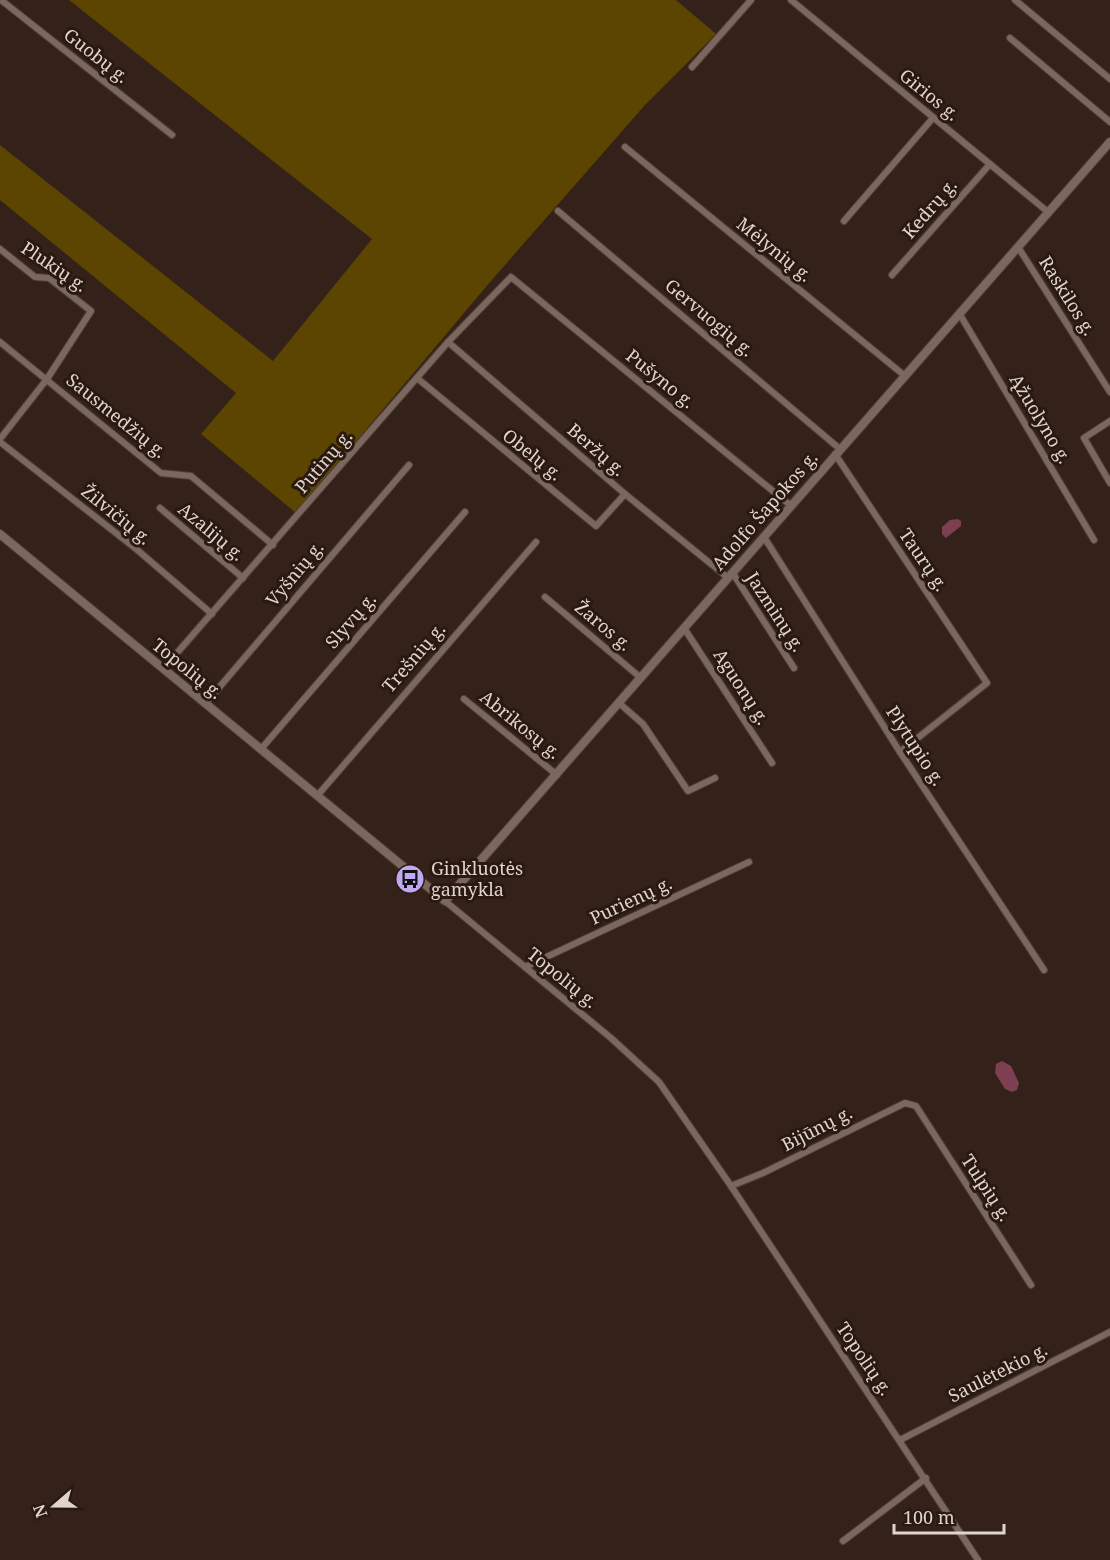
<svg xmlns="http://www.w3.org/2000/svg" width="1110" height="1560" viewBox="0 0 1110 1560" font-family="'Noto Serif',serif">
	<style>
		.grass { fill: #5b4500 }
		.water { fill: #7e3f52 }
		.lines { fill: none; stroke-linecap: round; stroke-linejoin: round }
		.minor-casing { stroke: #4e3f39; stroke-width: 8 }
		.tertiary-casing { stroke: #4e3f39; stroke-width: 10 }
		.minor { stroke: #7b675d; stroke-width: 6 }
		.tertiary { stroke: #7b675d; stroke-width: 8 }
		.labels { text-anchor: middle; stroke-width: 6; stroke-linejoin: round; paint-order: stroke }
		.street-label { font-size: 18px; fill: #dfd4ce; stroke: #291911 }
		.poi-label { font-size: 18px; fill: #dfd4ce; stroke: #291911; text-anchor: start }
	</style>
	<rect width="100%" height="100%" fill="#34221a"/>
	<polygon class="grass" points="69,0 676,0 716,34 645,105 490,282 296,513 201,434 236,393 0,200 0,145 273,361 372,239"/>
	<g class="water">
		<polygon points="958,519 961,521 961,526 946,538 942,534 942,527 950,520"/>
		<polygon points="1002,1061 1011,1066 1019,1083 1017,1090 1012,1092 1005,1089 995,1073 996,1064"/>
	</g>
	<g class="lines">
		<g class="minor-casing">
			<g id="minor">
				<polyline points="1,0 172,135"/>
				<polyline points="791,0 1048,212"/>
				<polyline points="1015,0 1110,79"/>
				<polyline points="1010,38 1110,122"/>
				<polyline points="692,67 751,0"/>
				<polyline points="625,147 905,376"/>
				<polyline points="558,211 840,449"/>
				<polyline points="844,221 933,118"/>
				<polyline points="1018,247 1110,392"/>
				<polyline points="0,249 35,277 49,278 91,311 47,379 0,439"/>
				<polyline points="892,275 990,164"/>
				<polyline points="959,313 1094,540"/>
				<polyline points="0,342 161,473 191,476 273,545"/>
				<polyline points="448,342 625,494 727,577"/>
				<polyline points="417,378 596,526 625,494"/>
				<polyline points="1110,421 1084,438 1110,483"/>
				<polyline points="0,442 135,548 212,614"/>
				<polyline points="835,454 987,683 900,752"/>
				<polyline points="160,508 243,578"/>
				<polyline points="764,537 900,752 1044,970"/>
				<polyline points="732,572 794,668"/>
				<polyline points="545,597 641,678"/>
				<polyline points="684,628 772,763"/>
				<polyline points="163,669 448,342 511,277 790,505"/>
				<polyline points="464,699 557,775"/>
				<polyline points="619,703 643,724 688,791 715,778"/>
				<polyline points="205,704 409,465"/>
				<polyline points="261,749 465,512"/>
				<polyline points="317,796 536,542"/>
				<polyline points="445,901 611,1038 659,1082 731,1186 978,1560"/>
				<polyline points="525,967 749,862"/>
				<polyline points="731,1186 763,1173 905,1103 916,1106 1031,1285"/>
				<polyline points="900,1440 1110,1332"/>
				<polyline points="843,1541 926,1478"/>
			</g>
		</g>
		<g class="tertiary-casing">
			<polyline id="tertiary" points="0,534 445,901 1110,142"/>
		</g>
		<use href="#minor" class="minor"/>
		<use href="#tertiary" class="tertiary"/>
	</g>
	<defs>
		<g id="bus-disc" transform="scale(1.5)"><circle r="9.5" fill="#c1a8f3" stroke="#291911"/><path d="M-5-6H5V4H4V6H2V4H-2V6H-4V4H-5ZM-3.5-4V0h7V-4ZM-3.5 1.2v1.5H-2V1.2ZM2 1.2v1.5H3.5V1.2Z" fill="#111"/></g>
	</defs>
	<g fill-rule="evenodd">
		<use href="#bus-disc" x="410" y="879"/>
	</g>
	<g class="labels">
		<g class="street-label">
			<text transform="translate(96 56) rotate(38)" y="6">Guobų g.</text>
			<text transform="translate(929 95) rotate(39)" y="6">Girios g.</text>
			<text transform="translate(930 209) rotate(-49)" y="6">Kedrų g.</text>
			<text transform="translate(774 250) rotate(39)" y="6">Mėlynių g.</text>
			<text transform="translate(54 267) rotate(34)" y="6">Plukių g.</text>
			<text transform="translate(1067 296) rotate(58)" y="6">Raskilos g.</text>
			<text transform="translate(709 318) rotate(40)" y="6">Gervuogių g.</text>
			<text transform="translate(660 379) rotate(39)" y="6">Pušyno g.</text>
			<text transform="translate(116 416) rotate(39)" y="6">Sausmedžių g.</text>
			<text transform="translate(1040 419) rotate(59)" y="6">Ąžuolyno g.</text>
			<text transform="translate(596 450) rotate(41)" y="6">Beržų g.</text>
			<text transform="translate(532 455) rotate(39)" y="6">Obelų g.</text>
			<text transform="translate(324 462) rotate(-49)" y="6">Putinų g.</text>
			<text transform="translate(765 511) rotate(-49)" y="6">Adolfo Šapokos g.</text>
			<text transform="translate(116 515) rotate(39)" y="6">Žilvičių g.</text>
			<text transform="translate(211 532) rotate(40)" y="6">Azalijų g.</text>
			<text transform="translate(923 560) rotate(56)" y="6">Taurų g.</text>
			<text transform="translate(295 574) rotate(-50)" y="6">Vyšnių g.</text>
			<text transform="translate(775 612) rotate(57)" y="6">Jazminų g.</text>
			<text transform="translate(351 621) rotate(-49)" y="6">Slyvų g.</text>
			<text transform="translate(603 626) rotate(40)" y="6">Žaros g.</text>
			<text transform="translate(414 658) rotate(-49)" y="6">Trešnių g.</text>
			<text transform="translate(187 669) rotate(39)" y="6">Topolių g.</text>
			<text transform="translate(741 687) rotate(57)" y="6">Aguonų g.</text>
			<text transform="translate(520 725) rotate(39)" y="6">Abrikosų g.</text>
			<text transform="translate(915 746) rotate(57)" y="6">Plytupio g.</text>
			<text transform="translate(631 901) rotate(-25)" y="6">Purienų g.</text>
			<text transform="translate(562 978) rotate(39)" y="6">Topolių g.</text>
			<text transform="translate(817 1129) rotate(-27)" y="6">Bijūnų g.</text>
			<text transform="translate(986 1188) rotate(57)" y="6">Tulpių g.</text>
			<text transform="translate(864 1359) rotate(56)" y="6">Topolių g.</text>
			<text transform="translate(998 1373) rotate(-27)" y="6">Saulėtekio g.</text>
		</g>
		<g class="poi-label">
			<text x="431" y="875">Ginkluotės<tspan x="431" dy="21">gamykla</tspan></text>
		</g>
	</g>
	<g transform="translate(54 1506) rotate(250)" stroke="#291911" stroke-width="4.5" paint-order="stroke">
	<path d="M0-4.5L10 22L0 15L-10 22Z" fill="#dfd4ce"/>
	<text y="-9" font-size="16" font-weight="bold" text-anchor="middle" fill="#dfd4ce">N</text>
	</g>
	<path d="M894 1524v9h110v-9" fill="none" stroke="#dfd4ce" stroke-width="3"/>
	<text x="903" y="1524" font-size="18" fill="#dfd4ce" stroke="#291911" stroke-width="4.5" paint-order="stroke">100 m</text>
</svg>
